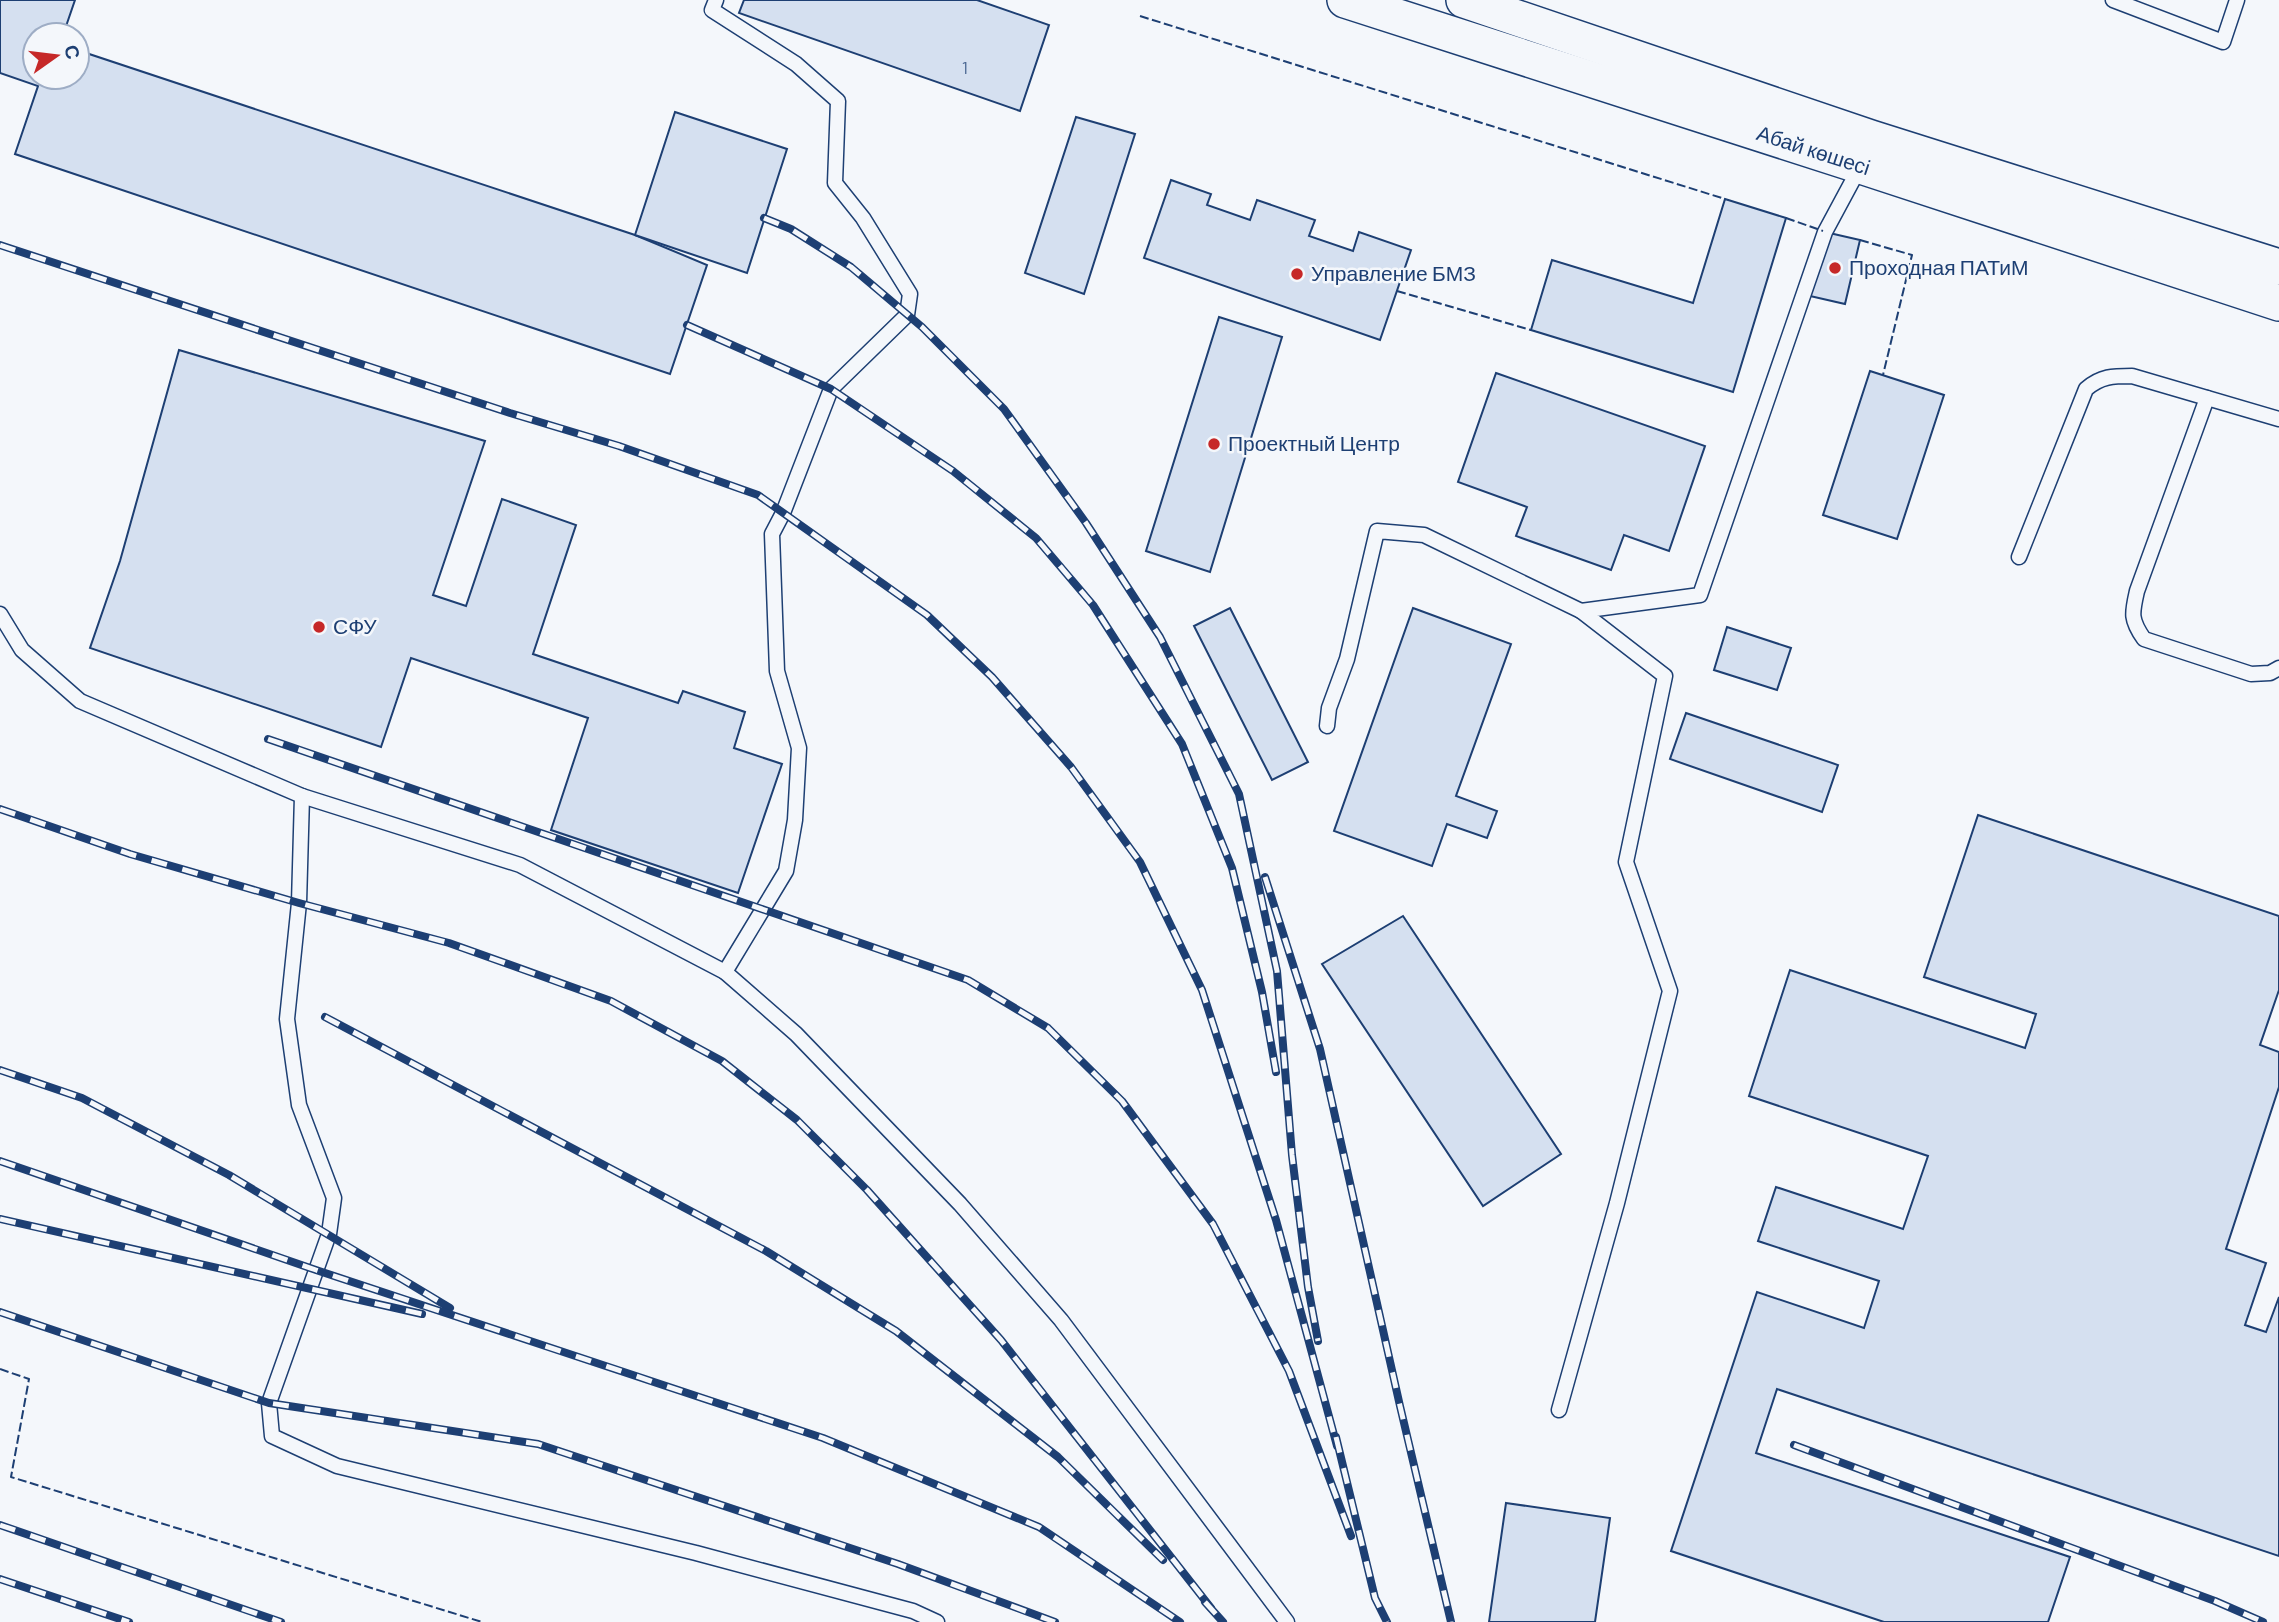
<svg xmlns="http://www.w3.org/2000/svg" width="2279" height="1622" viewBox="0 0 2279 1622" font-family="Barlow,sans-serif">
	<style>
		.building { fill: #d5e0f0; stroke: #1d3f73; stroke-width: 2 }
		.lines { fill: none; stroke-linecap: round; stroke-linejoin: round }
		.service-casing { stroke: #1d3f73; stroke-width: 17 }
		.tertiary-casing { stroke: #1d3f73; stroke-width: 38 }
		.service { stroke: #f4f7fb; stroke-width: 14 }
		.tertiary { stroke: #f4f7fb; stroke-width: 35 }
		.rail-casing { stroke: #1d3f73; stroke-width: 8 }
		.rail { stroke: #f4f7fb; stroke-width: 5; stroke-dasharray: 16; stroke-linecap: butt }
		.fence { stroke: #1d3f73; stroke-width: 2; stroke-dasharray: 9 3.5; stroke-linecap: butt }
		.poi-dot { fill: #c62828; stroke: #f4f7fb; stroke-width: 2.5 }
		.labels { text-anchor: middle; stroke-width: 5; stroke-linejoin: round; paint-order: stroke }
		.number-label { font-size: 18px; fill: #4b6792 }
		.street-label { font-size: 21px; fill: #1d3f73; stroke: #f4f7fb }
		.poi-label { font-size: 21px; fill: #1d3f73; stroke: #f4f7fb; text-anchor: start }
	</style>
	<rect width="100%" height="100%" fill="#f4f7fb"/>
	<g class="building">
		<polygon points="0,0 75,0 63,35 35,35 35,77 77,77 77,50 635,235 707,265 670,374 15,154 38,86 0,73"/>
		<polygon points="744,0 977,0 1049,25 1020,111 739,13"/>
		<polygon points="675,112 787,149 747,273 635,235"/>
		<polygon points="1076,117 1135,134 1084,294 1025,273"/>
		<polygon points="1171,180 1211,194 1207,205 1250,220 1257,200 1315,220 1309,236 1353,251 1359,232 1411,250 1380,340 1144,258"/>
		<polygon points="1725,199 1786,218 1733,392 1531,330 1552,260 1693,303"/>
		<polygon points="1825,232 1860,240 1845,304 1810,296"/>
		<polygon points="1219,317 1282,337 1210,572 1146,551"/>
		<polygon points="179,350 485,441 433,595 466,606 502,499 576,525 533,654 678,703 683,691 745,712 734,748 782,764 738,893 551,830 588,718 411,658 381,747 90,648 120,561"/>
		<polygon points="1870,371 1944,395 1897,539 1823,515"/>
		<polygon points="1496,373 1705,446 1669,551 1624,535 1611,570 1516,536 1527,507 1458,482"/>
		<polygon points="1230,608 1308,762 1272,780 1194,626"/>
		<polygon points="1413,608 1511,644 1456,796 1497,811 1487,838 1447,824 1432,866 1334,831"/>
		<polygon points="1727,627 1791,648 1777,690 1714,670"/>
		<polygon points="1686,713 1838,765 1822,812 1670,759"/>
		<polygon points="1978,815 2279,916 2279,990 2260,1045 2279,1052 2279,1087 2226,1249 2266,1263 2245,1325 2266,1332 2279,1297 2279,1556 1777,1389 1756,1453 2070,1557 2048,1622 1884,1622 1671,1551 1757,1292 1864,1328 1879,1281 1758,1241 1776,1187 1903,1229 1928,1156 1749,1096 1790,970 2025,1048 2036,1014 1924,977"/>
		<polygon points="1403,916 1561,1154 1483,1206 1322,964"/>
		<polygon points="1506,1503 1610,1518 1595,1622 1489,1622"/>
	</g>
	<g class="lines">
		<g class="service-casing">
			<g id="service">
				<polyline points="2113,0 2223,42 2237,0"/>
				<path d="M2207,398l-70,193c-5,22 -7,28 7,48l107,35 19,-1 9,-5"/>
				<path d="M2019,557l67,-168c15,-13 27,-13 46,-13l147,43"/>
				<polyline points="0,614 22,650 80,701 302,796 299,903 287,1019 299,1105 334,1198 329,1234 269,1403 272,1436 337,1466 696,1553 913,1611 937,1622"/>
				<polyline points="1327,726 1329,708 1347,659 1377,531 1424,535 1581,611"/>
				<polyline points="302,796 520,865 725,972 786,871 795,820 799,748 777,671 772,534 783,513 831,389 907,315 910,294 863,218 835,183 838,101 796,64 712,10 716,0"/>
				<polyline points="725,972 796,1034 960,1204 1061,1320 1287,1622"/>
				<polyline points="1559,1410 1617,1203 1670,991 1626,862 1665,676 1581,611 1700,595 1825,232 1861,165"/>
			</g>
		</g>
		<g class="tertiary-casing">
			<g id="tertiary">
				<path id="s1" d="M1345,0l516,166 418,137"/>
				<polyline points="1464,0 1871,138 2279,267"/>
			</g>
		</g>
		<use href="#service" class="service"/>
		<use href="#tertiary" class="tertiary"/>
		<g class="rail-casing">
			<g id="rail">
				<polyline points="764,218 791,229 851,267 922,327 1004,409 1086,523 1160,637 1239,794 1277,971 1292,1155 1308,1287 1318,1341"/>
				<polyline points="0,245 510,413 619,446 758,495 927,615 992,677 1071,767 1140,862 1202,990 1276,1220 1337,1446"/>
				<polyline points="687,325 831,389 953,471 1036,538 1093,605 1182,744 1232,868 1262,992 1276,1072"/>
				<polyline points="268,739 968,980 1048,1028 1122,1101 1213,1224 1289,1371 1351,1536"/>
				<polyline points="0,809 130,854 299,903 449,943 611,1001 722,1061 797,1120 867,1190 1001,1340 1211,1608"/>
				<polyline points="1265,877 1320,1049 1400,1406 1451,1622"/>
				<polyline points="325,1017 766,1251 896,1331 1058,1457 1163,1560"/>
				<polyline points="0,1070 82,1098 229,1175 450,1308"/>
				<polyline points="0,1161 316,1270 823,1438 1039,1527 1180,1622"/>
				<polyline points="0,1219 422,1314"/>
				<polyline points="0,1312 269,1403 538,1444 898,1564 1055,1622"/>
				<polyline points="1336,1437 1375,1598 1387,1622"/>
				<polyline points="1794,1445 2215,1601 2263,1622"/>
				<polyline points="0,1525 281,1622"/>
				<polyline points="0,1579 129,1622"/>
				<polyline points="1205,1602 1223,1622"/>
			</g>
		</g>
		<use href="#rail" class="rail"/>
		<g class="fence">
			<polyline points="1140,16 1725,199"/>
			<polyline points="1786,218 1823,231"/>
			<polyline points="1860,240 1912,255 1883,375"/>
			<polyline points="1397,291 1531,330"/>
			<polyline points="0,1369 29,1379 11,1477 482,1622"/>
		</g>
	</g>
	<g class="poi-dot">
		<circle cx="1835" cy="268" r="7"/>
		<circle cx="1297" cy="274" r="7"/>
		<circle cx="1214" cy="444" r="7"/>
		<circle cx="319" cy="627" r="7"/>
	</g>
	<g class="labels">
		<g class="number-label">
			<text x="965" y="74">1</text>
		</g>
		<g class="street-label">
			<text dy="7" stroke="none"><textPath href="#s1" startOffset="492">Абай көшесі</textPath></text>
		</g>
		<g class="poi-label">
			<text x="1849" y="275">Проходная ПАТиМ</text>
			<text x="1311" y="281">Управление БМЗ</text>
			<text x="1228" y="451">Проектный Центр</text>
			<text x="333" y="634">СФУ</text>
		</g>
	</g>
	<g transform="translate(56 56) rotate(76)"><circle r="33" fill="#f4f7fb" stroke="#9eadc5" stroke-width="2"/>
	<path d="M0-5L12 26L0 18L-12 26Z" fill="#c62828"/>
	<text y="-10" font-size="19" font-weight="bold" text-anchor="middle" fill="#1d3f73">С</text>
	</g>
</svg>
